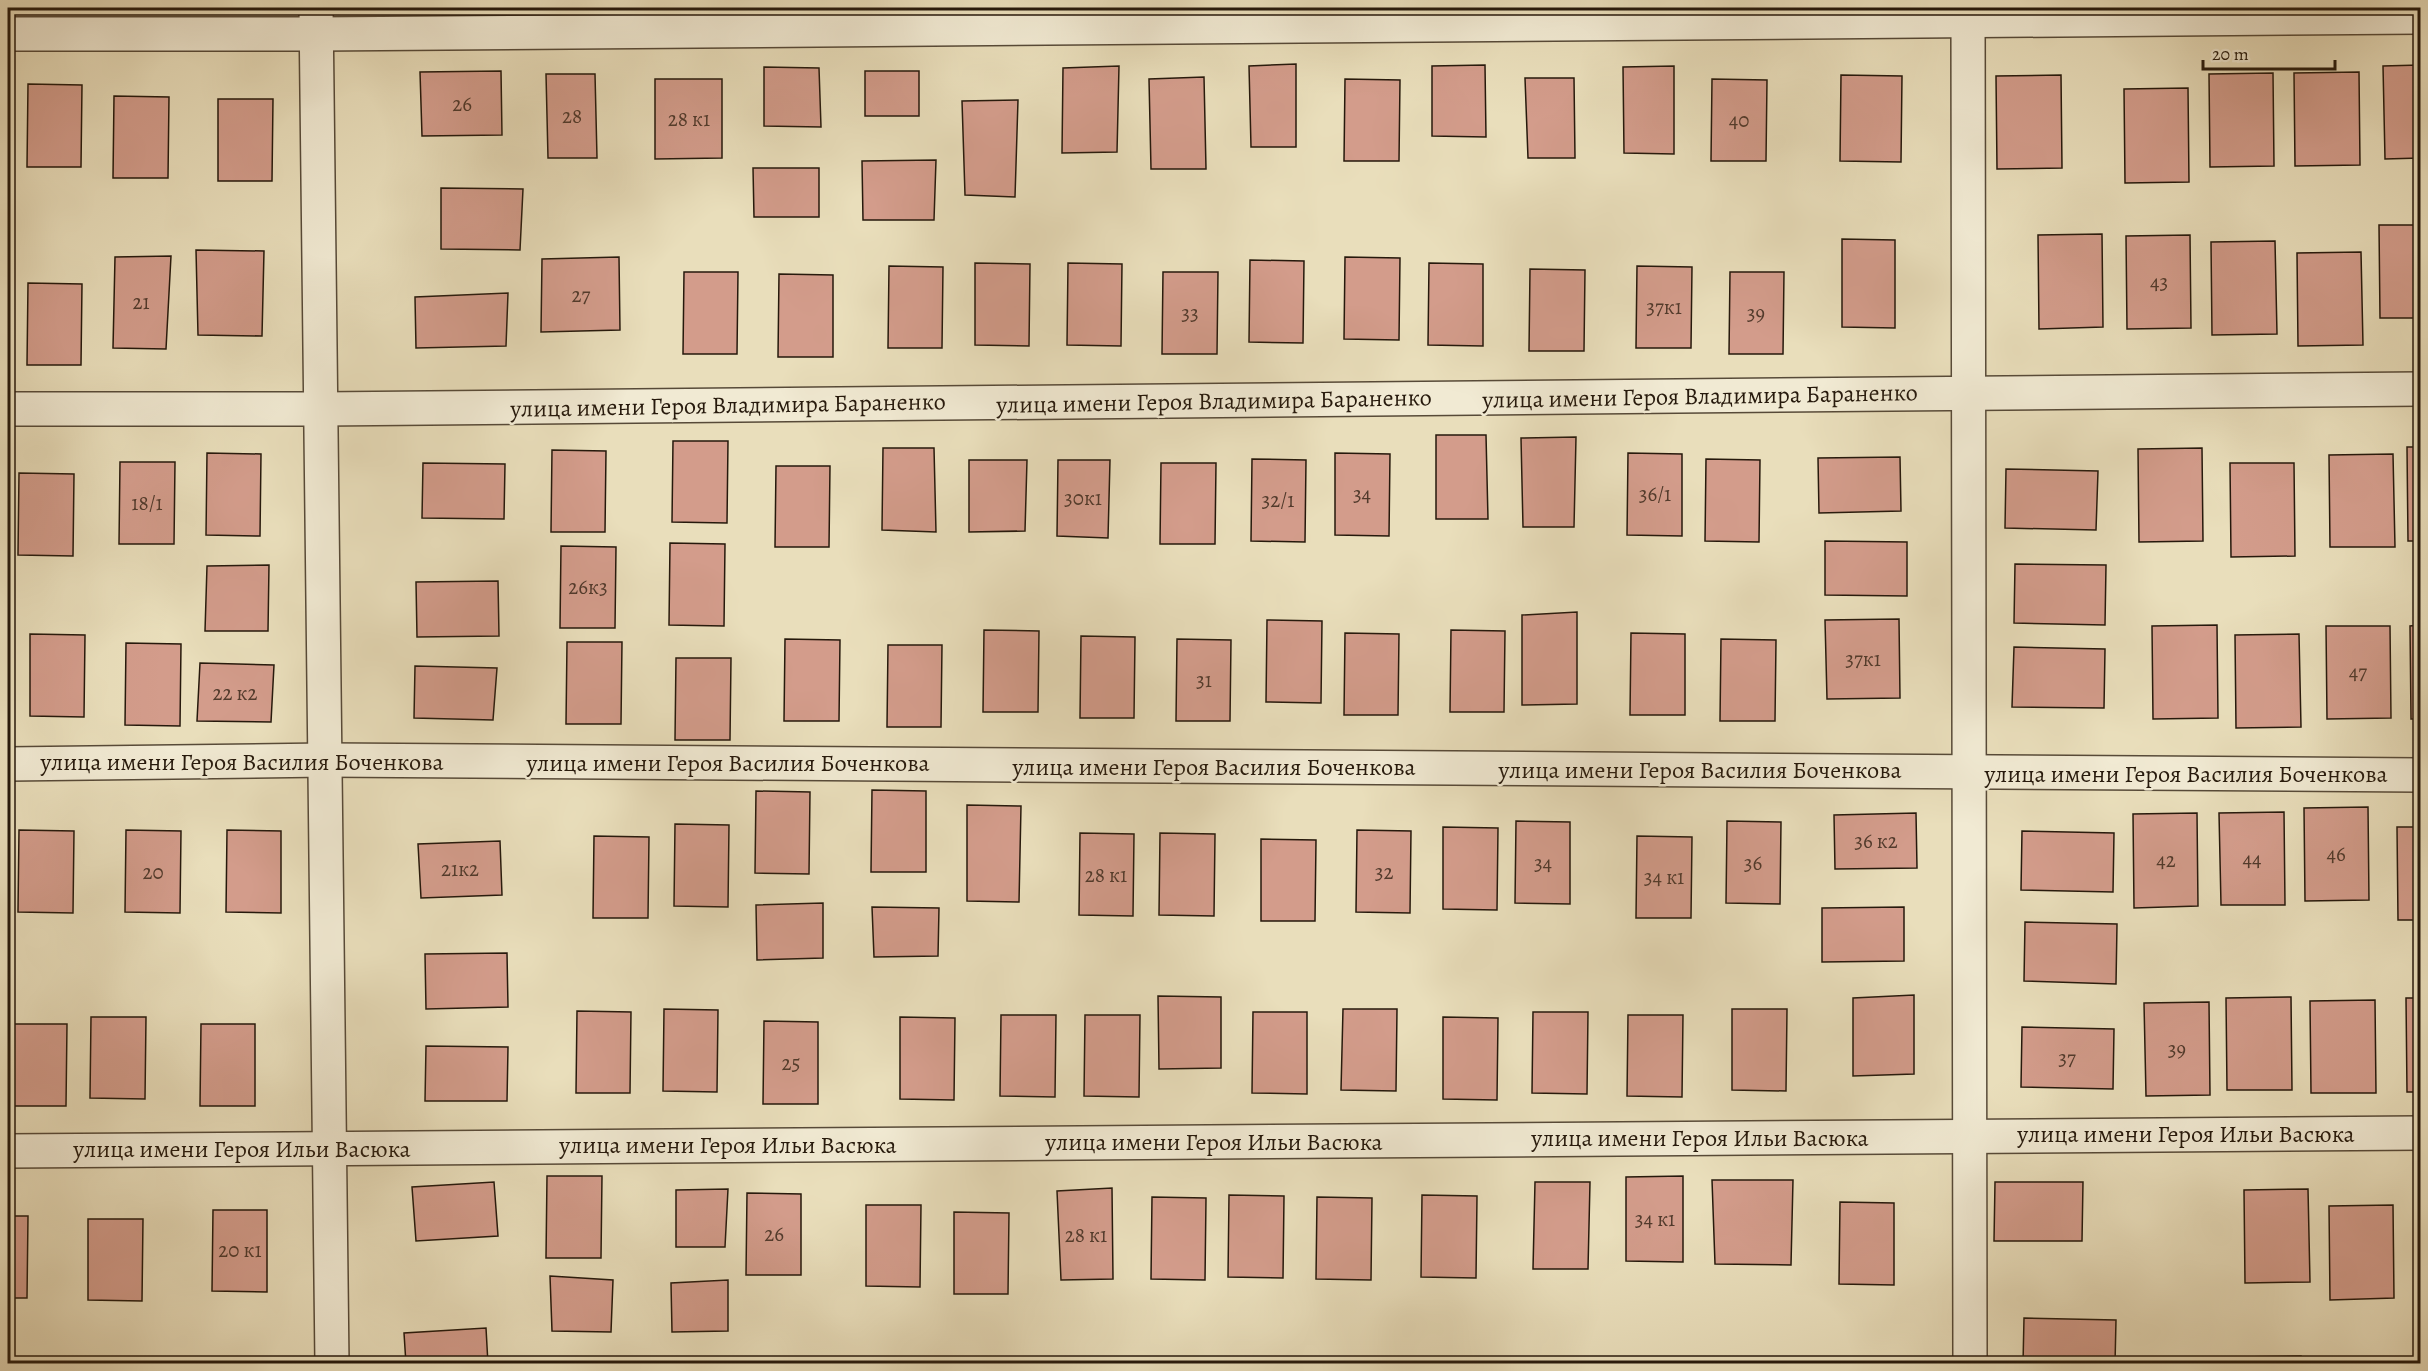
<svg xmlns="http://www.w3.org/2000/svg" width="2428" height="1371" viewBox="0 0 2428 1371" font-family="Alegreya,serif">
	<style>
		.building { fill: #d39c8b; stroke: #26190c; stroke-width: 1.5 }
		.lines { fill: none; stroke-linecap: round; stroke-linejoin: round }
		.minor-casing { stroke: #574a38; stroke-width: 36 }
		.minor { stroke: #f1ead3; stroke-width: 33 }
		.labels { text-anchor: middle; stroke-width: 5; stroke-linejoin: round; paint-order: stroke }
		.number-label { font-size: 21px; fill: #513a2c }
		.street-label { font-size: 24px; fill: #26190c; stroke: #f1ead3 }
	</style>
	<rect width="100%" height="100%" fill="#e9debb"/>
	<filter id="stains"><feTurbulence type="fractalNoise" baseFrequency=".00333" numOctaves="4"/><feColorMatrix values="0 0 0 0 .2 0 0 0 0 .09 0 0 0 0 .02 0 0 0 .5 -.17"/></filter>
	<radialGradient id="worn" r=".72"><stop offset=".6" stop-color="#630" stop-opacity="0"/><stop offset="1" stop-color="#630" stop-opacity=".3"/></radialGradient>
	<g class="building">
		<polygon points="1296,64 1296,147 1251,147 1249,66"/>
		<polygon points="1485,65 1486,137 1432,136 1432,66"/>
		<polygon points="2420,65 2420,158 2385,159 2383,66"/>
		<polygon points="1119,66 1117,152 1062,153 1063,68"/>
		<polygon points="1674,66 1674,154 1624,153 1623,67"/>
		<polygon points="764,67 819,68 821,127 764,126"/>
		<polygon points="501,71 502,135 422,136 420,72"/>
		<rect x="865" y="71" width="54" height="45"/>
		<polygon points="2359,72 2360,165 2295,166 2294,73"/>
		<polygon points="2273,73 2274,166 2210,167 2209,74"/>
		<polygon points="546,74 595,74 597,158 548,158"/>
		<polygon points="1841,75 1902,76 1901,162 1840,161"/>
		<polygon points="2061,75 2062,168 1997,169 1996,76"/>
		<polygon points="1204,77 1206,169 1151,169 1149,79"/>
		<polygon points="1525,78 1574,78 1575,158 1528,158"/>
		<polygon points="655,79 722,79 722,158 655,159"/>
		<polygon points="1345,79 1400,80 1399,161 1344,161"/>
		<polygon points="1712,79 1767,80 1766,161 1711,161"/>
		<polygon points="28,84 82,85 81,167 27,167"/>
		<polygon points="2188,88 2189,182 2125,183 2124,89"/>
		<polygon points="114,96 169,97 168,178 113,178"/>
		<polygon points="218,99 273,99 272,181 218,181"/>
		<polygon points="1018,100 1015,197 965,195 962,101"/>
		<polygon points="936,160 934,220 863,220 862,161"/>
		<polygon points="753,168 819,168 819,217 754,217"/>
		<polygon points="441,188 523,189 520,250 441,249"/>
		<polygon points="2379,225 2420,225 2420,318 2380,318"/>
		<polygon points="2102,234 2103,327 2039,329 2038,235"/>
		<polygon points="2190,235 2191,328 2127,329 2126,236"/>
		<polygon points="1842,239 1895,240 1895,328 1842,327"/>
		<polygon points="2275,241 2277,334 2212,335 2211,242"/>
		<polygon points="196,250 264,251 262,336 198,335"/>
		<polygon points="2361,252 2363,345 2298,346 2297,253"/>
		<polygon points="171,256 166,349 113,348 115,257"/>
		<polygon points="619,257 620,330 541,332 542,259"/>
		<polygon points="1345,257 1400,258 1399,340 1344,339"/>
		<polygon points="1250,260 1304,261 1303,343 1249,342"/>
		<polygon points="975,263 1030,264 1029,346 975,345"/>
		<polygon points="1068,263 1122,264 1121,346 1067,345"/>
		<polygon points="1429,263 1483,264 1483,346 1428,345"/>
		<polygon points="889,266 943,267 942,348 888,348"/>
		<polygon points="1637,266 1692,267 1691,348 1636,348"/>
		<polygon points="1530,269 1585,270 1584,351 1529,351"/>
		<polygon points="684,272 738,272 737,354 683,354"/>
		<polygon points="1163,272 1218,272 1217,354 1162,354"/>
		<polygon points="1730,272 1784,272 1783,354 1729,354"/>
		<polygon points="779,274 833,275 833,357 778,357"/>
		<polygon points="28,283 82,284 81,365 27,365"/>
		<polygon points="508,293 506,346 416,348 415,297"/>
		<polygon points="1436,435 1486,435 1488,519 1436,519"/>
		<polygon points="1576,437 1574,527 1523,527 1521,438"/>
		<polygon points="673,441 728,441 727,523 672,522"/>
		<polygon points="2407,447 2420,447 2420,541 2408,541"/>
		<polygon points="883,448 934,448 936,532 882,530"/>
		<polygon points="2202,448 2203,541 2139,542 2138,449"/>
		<polygon points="552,450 606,451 605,532 551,532"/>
		<polygon points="207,453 261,454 260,536 206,535"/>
		<polygon points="1335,453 1390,454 1389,536 1335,535"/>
		<polygon points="1628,453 1682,454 1682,536 1627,535"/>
		<polygon points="2393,454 2395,547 2330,547 2329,455"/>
		<polygon points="1900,457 1901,511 1819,513 1818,458"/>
		<polygon points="1252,459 1306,460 1305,542 1251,541"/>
		<polygon points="1706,459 1760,460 1759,542 1705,541"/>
		<polygon points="969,460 1027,460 1025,531 969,532"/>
		<polygon points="1058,460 1110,460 1108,538 1057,536"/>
		<polygon points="120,462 175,462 174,544 119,544"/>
		<polygon points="423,463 505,464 504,519 422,518"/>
		<polygon points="1161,463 1216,463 1215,544 1160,544"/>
		<polygon points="2230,463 2294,463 2295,556 2231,557"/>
		<polygon points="776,466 830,466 829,547 775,547"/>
		<polygon points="2006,469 2098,471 2096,530 2005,528"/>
		<polygon points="19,473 74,474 73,556 18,555"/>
		<polygon points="1825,541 1907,542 1907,596 1825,595"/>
		<polygon points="670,543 725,544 724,626 669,625"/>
		<polygon points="561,546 616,547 615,628 560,628"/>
		<polygon points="2015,564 2106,565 2105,625 2014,623"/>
		<polygon points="269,565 268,631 205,631 207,566"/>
		<polygon points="498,581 499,636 417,637 416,582"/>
		<polygon points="1577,612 1577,704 1522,705 1522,615"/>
		<polygon points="1899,619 1900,698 1827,699 1825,620"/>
		<polygon points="1267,620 1322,621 1321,703 1266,702"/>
		<polygon points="2217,625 2218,718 2153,719 2152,626"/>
		<polygon points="2420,625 2420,719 2411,719 2410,626"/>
		<polygon points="2326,626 2390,626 2391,718 2327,719"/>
		<polygon points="984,630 1039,631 1038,712 983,712"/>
		<polygon points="1451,630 1505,631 1504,712 1450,712"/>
		<polygon points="1345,633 1399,634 1398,715 1344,715"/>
		<polygon points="1631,633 1685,634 1685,715 1630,715"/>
		<polygon points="30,634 85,635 84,717 30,716"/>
		<polygon points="2299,634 2301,727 2236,728 2235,635"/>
		<polygon points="1081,636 1135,637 1134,718 1080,718"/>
		<polygon points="785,639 840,640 839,721 784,721"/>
		<polygon points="1177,639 1231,640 1230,721 1176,721"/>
		<polygon points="1721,639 1776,640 1775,721 1720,721"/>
		<polygon points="567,642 622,642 621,724 566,724"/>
		<polygon points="126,643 181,644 180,726 125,725"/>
		<polygon points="888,645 942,645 941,727 887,727"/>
		<polygon points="2014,647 2105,649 2104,708 2012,707"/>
		<polygon points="676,658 731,658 730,740 675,740"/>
		<polygon points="200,663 274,665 271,722 197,721"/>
		<polygon points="415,666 497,668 493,720 414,718"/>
		<polygon points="872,790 926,791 926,872 871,872"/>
		<polygon points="756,791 810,792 809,874 755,873"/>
		<polygon points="967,805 1021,806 1019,902 967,901"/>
		<polygon points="2368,807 2369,900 2305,901 2304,808"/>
		<polygon points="2284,812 2285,905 2221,905 2219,813"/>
		<polygon points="1916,813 1917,868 1835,869 1834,815"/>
		<polygon points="2197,813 2198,906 2134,908 2133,814"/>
		<polygon points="1516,821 1570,822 1570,904 1515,903"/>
		<polygon points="1727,821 1781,822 1780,904 1726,903"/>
		<polygon points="675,824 729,825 728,907 674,906"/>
		<polygon points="1443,827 1498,828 1497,910 1443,909"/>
		<polygon points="2397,827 2420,827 2420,920 2398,920"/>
		<polygon points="19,830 74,831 73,913 18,912"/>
		<polygon points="126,830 181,831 180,913 125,912"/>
		<polygon points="227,830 281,831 281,913 226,912"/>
		<polygon points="1357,830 1411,831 1410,913 1356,912"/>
		<polygon points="2022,831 2114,833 2113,892 2021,890"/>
		<polygon points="1080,833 1134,834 1133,916 1079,915"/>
		<polygon points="1160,833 1215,834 1214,916 1159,915"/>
		<polygon points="594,836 649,837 648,918 593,918"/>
		<polygon points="1637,836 1692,837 1691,918 1636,918"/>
		<polygon points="1261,839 1316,840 1315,921 1261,921"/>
		<polygon points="500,841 502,895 421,898 418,844"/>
		<polygon points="823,903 823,958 757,960 756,905"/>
		<polygon points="872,907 939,908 938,956 874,957"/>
		<polygon points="1904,907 1904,961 1822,962 1822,908"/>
		<polygon points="2025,922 2117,924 2116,984 2024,981"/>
		<polygon points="507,953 508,1007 426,1009 425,954"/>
		<polygon points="1914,995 1914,1074 1853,1076 1853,998"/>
		<polygon points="1158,996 1221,997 1221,1068 1159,1069"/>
		<polygon points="2291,997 2292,1090 2227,1090 2226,998"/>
		<polygon points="2406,998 2420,998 2420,1092 2407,1092"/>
		<polygon points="2375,1000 2376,1093 2311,1093 2310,1001"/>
		<polygon points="2209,1002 2210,1095 2146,1096 2144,1003"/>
		<polygon points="664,1009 718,1010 717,1092 663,1091"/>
		<polygon points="1343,1009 1397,1009 1396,1091 1341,1090"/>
		<polygon points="1732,1009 1787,1009 1786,1091 1732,1090"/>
		<polygon points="577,1011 631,1012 630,1093 576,1093"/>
		<polygon points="1253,1012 1307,1012 1307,1094 1252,1093"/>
		<polygon points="1533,1012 1588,1012 1587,1094 1532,1093"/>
		<polygon points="1001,1015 1056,1015 1055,1097 1000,1096"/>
		<polygon points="1085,1015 1140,1015 1139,1097 1084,1096"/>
		<polygon points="1628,1015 1683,1015 1682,1097 1627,1096"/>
		<polygon points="91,1017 146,1017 145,1099 90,1098"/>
		<polygon points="900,1017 955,1018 954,1100 900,1099"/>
		<polygon points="1443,1017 1498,1018 1497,1100 1443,1099"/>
		<polygon points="764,1021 818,1022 818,1104 763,1104"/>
		<polygon points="12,1024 67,1024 66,1106 12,1106"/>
		<polygon points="201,1024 255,1024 255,1106 200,1106"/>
		<polygon points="2022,1027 2114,1029 2113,1089 2021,1087"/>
		<polygon points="426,1046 508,1047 507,1101 425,1101"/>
		<polygon points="547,1176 602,1176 601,1258 546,1258"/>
		<polygon points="1683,1176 1683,1262 1626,1261 1626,1177"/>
		<polygon points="1712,1180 1793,1180 1791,1265 1715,1264"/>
		<polygon points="494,1182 498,1236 416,1241 412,1187"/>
		<polygon points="1535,1182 1590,1182 1588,1269 1533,1269"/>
		<polygon points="1995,1182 2083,1182 2082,1241 1994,1241"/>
		<polygon points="1112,1188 1113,1279 1061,1280 1057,1191"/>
		<polygon points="728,1189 725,1247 676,1247 676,1190"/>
		<polygon points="2308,1189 2310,1282 2245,1283 2244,1190"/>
		<polygon points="747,1193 801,1194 801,1275 746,1275"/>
		<polygon points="1229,1195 1284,1196 1283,1278 1228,1277"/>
		<polygon points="1422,1195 1477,1196 1476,1278 1421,1277"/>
		<polygon points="1152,1197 1206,1198 1205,1280 1151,1279"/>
		<polygon points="1317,1197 1372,1198 1371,1280 1316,1279"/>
		<polygon points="1840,1202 1894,1203 1894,1285 1839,1284"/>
		<polygon points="866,1205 921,1205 920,1287 866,1286"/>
		<polygon points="2393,1205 2394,1298 2330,1300 2329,1206"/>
		<polygon points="213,1210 267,1210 267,1292 212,1291"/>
		<polygon points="954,1212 1009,1213 1008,1294 954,1294"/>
		<polygon points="8,1216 28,1216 27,1298 8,1298"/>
		<polygon points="88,1219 143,1219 142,1301 88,1300"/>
		<polygon points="550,1276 613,1280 611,1332 552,1331"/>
		<polygon points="728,1280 728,1331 672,1332 671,1283"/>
		<polygon points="2024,1318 2116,1320 2115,1364 2023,1364"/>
		<polygon points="486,1328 488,1364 406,1364 404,1333"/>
		<polygon points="2301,1356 2301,1364 2236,1364 2236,1357"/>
		<polygon points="1308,1361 1308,1364 1257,1364 1257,1363"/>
		<polygon points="2391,1362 2391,1364 2326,1363"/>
	</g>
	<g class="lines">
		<g class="minor-casing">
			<g id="minor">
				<polyline points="316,8 332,1364"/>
				<polyline points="1968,8 1970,1364"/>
				<polyline points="8,34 317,34 2420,17"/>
				<polyline points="8,409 321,409 2420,389"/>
				<polyline points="8,764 326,760 2420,775"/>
				<polyline points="8,1151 2420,1133"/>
			</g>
		</g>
		<use href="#minor" class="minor"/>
	</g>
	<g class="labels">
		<g class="number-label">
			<text x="462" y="111">26</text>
			<text x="572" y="123">28</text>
			<text x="689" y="126">28 к1</text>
			<text x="1739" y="127">40</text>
			<text x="2159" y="289">43</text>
			<text x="581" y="302">27</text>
			<text x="141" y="309">21</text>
			<text x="1664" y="314">37к1</text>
			<text x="1190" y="320">33</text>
			<text x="1756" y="320">39</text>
			<text x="1362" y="501">34</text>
			<text x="1655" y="501">36/1</text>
			<text x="1083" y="505">30к1</text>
			<text x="1278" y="507">32/1</text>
			<text x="147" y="510">18/1</text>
			<text x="588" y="594">26к3</text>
			<text x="1863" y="666">37к1</text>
			<text x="2358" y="679">47</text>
			<text x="1204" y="687">31</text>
			<text x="235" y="700">22 к2</text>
			<text x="1876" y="848">36 к2</text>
			<text x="2336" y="861">46</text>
			<text x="2252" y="866">44</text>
			<text x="2166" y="867">42</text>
			<text x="1543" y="870">34</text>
			<text x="1753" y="870">36</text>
			<text x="460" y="876">21к2</text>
			<text x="153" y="879">20</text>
			<text x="1384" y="879">32</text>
			<text x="1106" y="882">28 к1</text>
			<text x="1664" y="884">34 к1</text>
			<text x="2177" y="1056">39</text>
			<text x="2067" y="1065">37</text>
			<text x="791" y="1070">25</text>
			<text x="1655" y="1226">34 к1</text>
			<text x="774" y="1241">26</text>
			<text x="1086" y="1242">28 к1</text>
			<text x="240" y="1257">20 к1</text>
		</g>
		<g class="street-label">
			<text transform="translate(1700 396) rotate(-1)" y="8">улица имени Героя Владимира Бараненко</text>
			<text transform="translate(1214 401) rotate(-1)" y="8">улица имени Героя Владимира Бараненко</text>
			<text transform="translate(728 405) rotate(-1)" y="8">улица имени Героя Владимира Бараненко</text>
			<text x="242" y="770">улица имени Героя Василия Боченкова</text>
			<text x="728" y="771">улица имени Героя Василия Боченкова</text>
			<text x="1214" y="775">улица имени Героя Василия Боченкова</text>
			<text x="1700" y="778">улица имени Героя Василия Боченкова</text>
			<text x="2186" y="782">улица имени Героя Василия Боченкова</text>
			<text x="2186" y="1142">улица имени Героя Ильи Васюка</text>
			<text x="1700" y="1146">улица имени Героя Ильи Васюка</text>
			<text x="1214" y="1150">улица имени Героя Ильи Васюка</text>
			<text x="728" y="1153">улица имени Героя Ильи Васюка</text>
			<text x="242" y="1157">улица имени Героя Ильи Васюка</text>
		</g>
	</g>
	<rect width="2428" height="1371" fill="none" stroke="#e9debb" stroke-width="30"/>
	<rect x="9" y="9" width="2410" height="1353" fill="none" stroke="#26190c" stroke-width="3"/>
	<rect x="15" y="15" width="2398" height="1341" fill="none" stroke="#26190c" stroke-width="1.5"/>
	<path d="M2203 60v9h132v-9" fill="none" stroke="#26190c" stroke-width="3"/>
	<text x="2212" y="60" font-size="18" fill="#26190c" stroke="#f1ead3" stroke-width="4.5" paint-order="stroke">20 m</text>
	<rect width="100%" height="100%" filter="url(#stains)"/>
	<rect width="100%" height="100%" fill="url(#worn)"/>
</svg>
